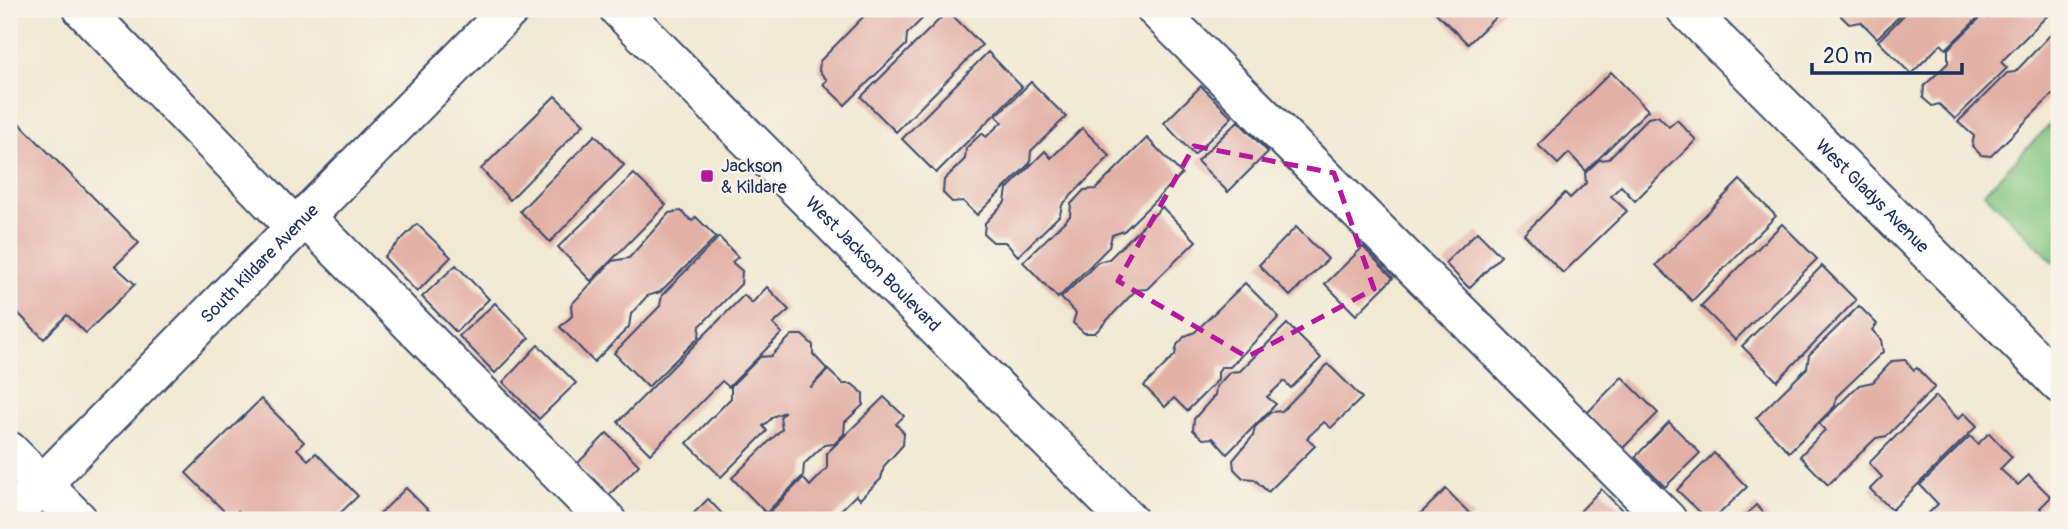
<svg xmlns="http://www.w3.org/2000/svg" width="2068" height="529" viewBox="0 0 2068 529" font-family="Pangolin,sans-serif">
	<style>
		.green { fill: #82c680; stroke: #4e7a6f; stroke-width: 2 }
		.building { fill: #e3b0a5 }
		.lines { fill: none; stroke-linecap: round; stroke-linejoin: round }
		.minor-casing { stroke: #3b4b6f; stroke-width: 42 }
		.minor { stroke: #fff; stroke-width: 38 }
		.marked { fill: none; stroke: #b5179e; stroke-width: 5; stroke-dasharray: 14 9; stroke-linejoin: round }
		.poi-dot { fill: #b5179e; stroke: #f7f3e8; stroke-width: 2.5 }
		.labels { text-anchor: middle; stroke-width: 5; stroke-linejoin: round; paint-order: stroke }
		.poi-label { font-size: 18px; fill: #1b2f5e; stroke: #f7f3e8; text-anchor: start }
		.street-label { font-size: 18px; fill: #1b2f5e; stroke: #f7f3e8 }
	</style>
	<rect width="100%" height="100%" fill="#f7f3e8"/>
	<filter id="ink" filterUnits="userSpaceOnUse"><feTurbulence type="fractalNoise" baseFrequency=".0143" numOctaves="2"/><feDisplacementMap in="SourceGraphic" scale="14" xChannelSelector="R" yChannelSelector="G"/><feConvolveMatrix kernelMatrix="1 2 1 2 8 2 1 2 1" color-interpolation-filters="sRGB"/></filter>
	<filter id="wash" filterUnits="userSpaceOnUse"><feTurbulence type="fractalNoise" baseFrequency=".00686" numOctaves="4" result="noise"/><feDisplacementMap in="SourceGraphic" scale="28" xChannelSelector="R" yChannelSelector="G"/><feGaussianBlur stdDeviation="1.57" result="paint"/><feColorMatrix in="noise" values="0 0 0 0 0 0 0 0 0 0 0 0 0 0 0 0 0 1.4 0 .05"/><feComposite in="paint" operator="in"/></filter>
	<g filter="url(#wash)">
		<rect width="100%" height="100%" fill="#f1e9d2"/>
		<polygon class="green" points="2059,115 2059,267 1984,193"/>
		<g id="blocks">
			<g class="building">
				<polygon points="866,9 932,9 907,34 906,45 845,105 823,84 827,80 819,71 820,61 865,15"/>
				<polygon points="1438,9 1504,9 1468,44 1435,12"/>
				<polygon points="1841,9 1907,9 1877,38 1861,22 1849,24 1841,16"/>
				<polygon points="1910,9 1979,9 1983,13 1946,49 1941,44 1911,74 1878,41"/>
				<polygon points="1997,9 2042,9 2048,15 2001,62 2007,68 1955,119 1939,104 1932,106 1923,98 1924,86 1948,63 1948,49 1984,14 1988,18"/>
				<polygon points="948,11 982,45 896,132 861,97"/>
				<polygon points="2056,29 2059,32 2059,95 2052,95 1991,156 1981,155 1972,146 1974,136 1958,122 2007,73 2015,72"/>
				<polygon points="988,52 1022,87 936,173 902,139"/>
				<polygon points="1611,72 1648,110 1586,171 1569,153 1558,164 1538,145"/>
				<polygon points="1031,82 1066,117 1031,151 1030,163 977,215 963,201 952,202 943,193 944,180 965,159 966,148 982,133 986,137 1002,122 996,116"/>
				<polygon points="1201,86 1232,117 1194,155 1164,123"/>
				<polygon points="555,96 584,124 510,200 481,169"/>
				<polygon points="9,113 139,243 115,266 135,284 86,333 67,315 44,339 9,304"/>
				<polygon points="1658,116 1669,127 1677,120 1696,140 1635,201 1621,186 1611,196 1627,211 1563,273 1524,234 1565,193 1570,198 1586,183 1585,173 1599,160 1608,159 1648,118"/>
				<polygon points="1238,121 1268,152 1228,192 1197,161"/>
				<polygon points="1082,128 1110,156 1062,205 1060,215 1018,256 1005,242 993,242 984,234 985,223 1005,202 1007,189 1045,151 1051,158"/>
				<polygon points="595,135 624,165 550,242 520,211"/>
				<polygon points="1147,138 1182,174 1124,231 1112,235 1109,247 1058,298 1023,262 1070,216 1071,204 1084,190 1096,189"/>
				<polygon points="634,174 666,205 591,281 558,247"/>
				<polygon points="1740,180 1776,216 1692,301 1656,265"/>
				<polygon points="1162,207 1196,241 1147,289 1136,290 1095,333 1084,333 1073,323 1076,313 1061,298 1098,262 1109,259"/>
				<polygon points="681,211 692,221 696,217 716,237 660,292 647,296 631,314 629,327 594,362 560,327 572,316 571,305 612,261 629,258 669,213"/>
				<polygon points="417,224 451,257 417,292 384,257"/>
				<polygon points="1782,224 1817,259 1735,340 1701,306"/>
				<polygon points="1296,227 1328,259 1290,296 1259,265"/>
				<polygon points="1477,232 1501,256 1469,288 1445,263"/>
				<polygon points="719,237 738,257 732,262 742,271 741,284 700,326 699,337 648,387 614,353 660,306 662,295"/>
				<polygon points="1363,247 1393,278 1356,315 1325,284"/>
				<polygon points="456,265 489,299 456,332 422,297"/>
				<polygon points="1822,266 1856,300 1777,381 1742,346"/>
				<polygon points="1245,283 1279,317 1230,367 1221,367 1218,372 1218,380 1187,411 1174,398 1165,407 1144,386 1175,355 1177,345 1185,336 1195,332"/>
				<polygon points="767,287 789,310 773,324 782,333 729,387 722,381 650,454 618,422 744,295 752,303"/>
				<polygon points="495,303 529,338 495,373 459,336"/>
				<polygon points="1859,306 1877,324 1872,330 1881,340 1883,352 1836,397 1835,406 1789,452 1756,418 1807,368 1809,355"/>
				<polygon points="1287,324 1321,358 1291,388 1284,381 1267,397 1276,404 1227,454 1213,438 1203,439 1193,430 1194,419 1215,395 1216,387 1230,372 1240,371"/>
				<polygon points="792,335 802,335 813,345 813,354 827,369 810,388 828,370 843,384 852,384 863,393 863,405 845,422 844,434 834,444 824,445 804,464 803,476 766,513 732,478 782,429 780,417 785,412 774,416 763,426 767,431 721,477 687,443 731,398 731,386 760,357 771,356"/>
				<polygon points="538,345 576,383 539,419 503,382"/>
				<polygon points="1905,360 1914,370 1917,368 1935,387 1887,436 1876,438 1828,485 1800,456 1825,430 1819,424 1859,385 1873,382 1892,361"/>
				<polygon points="1328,364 1362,398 1331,428 1324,422 1307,438 1315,446 1268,492 1254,479 1243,478 1234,469 1233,460 1253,436 1255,427 1271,412 1282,411"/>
				<polygon points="1622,377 1658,413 1622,449 1587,413"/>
				<polygon points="1936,396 1958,419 1964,413 1977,426 1892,510 1870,489 1882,477 1869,463"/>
				<polygon points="884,397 904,416 896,424 904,433 903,445 884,466 881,479 860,499 856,495 831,520 770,520 766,516 803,478 810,486 827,468 827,453"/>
				<polygon points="261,399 304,442 297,449 308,460 316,453 358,496 333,520 248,520 238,511 231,518 186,473"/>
				<polygon points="1669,422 1700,453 1665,487 1635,457"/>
				<polygon points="607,433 639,465 609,495 577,464"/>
				<polygon points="1989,433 2012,457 2000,469 2018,485 2029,475 2051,497 2040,508 2051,520 1922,520 1938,504 1920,485 1970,436 1978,444"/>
				<polygon points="1714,453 1747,487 1713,520 1708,520 1677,490"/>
				<polygon points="406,488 438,520 374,520"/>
				<polygon points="1446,489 1473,517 1470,520 1414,520"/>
				<polygon points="1601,489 1632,520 1572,520"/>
				<polygon points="708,499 728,520 687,520"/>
				<polygon points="1756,505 1771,520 1741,520"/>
			</g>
		</g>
	</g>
	<g filter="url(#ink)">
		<use href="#blocks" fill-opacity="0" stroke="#3b4b6f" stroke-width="2"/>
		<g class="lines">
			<g class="minor-casing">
				<g id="minor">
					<polyline points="83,9 295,227"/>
					<path id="s1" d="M619,9l509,511"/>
					<polyline points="1156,9 1667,520"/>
					<path id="s2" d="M1686,9l373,374"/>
					<polyline points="305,217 606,520"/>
					<polyline points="9,451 78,520"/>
					<path id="s3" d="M9,518l501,-509"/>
				</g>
			</g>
			<use href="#minor" class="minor"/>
		</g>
	</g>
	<path class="marked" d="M1194,146l140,27 40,116 -127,68 -129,-76z"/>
	<rect class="poi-dot" x="700" y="169" width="14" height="14" rx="3.5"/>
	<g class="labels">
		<g class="poi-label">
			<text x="721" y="172">Jackson<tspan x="721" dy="21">&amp; Kildare</tspan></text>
		</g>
		<g class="street-label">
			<text dy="6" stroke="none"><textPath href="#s2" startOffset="264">West Gladys Avenue</textPath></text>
			<text dy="6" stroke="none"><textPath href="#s3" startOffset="357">South Kildare Avenue</textPath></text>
			<text dy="6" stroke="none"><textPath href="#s1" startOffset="360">West Jackson Boulevard</textPath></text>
		</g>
	</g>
	<rect width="2068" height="529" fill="none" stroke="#f7f3e8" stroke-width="35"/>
	<path d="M1812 63v10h150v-10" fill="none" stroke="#1b2f5e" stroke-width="3.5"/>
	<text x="1823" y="63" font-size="21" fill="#1b2f5e" stroke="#f7f3e8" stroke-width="5" paint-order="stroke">20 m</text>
</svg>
